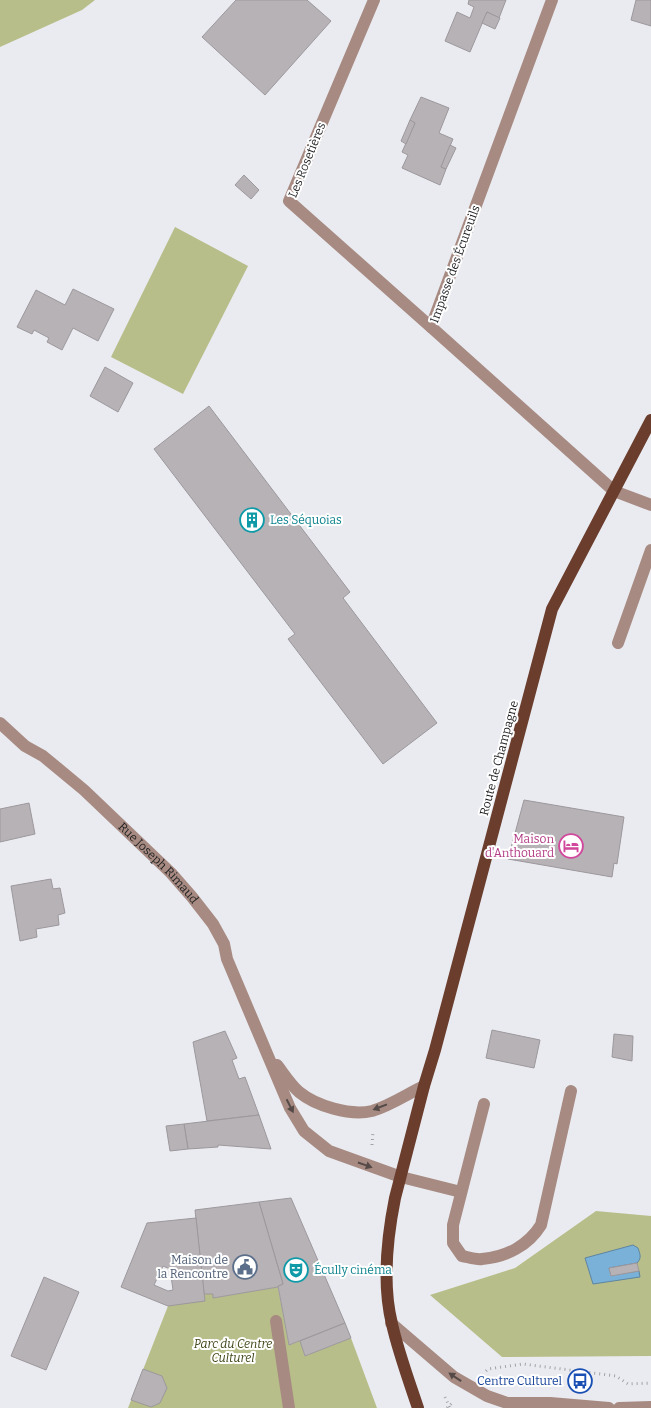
<svg xmlns="http://www.w3.org/2000/svg" width="651" height="1408" viewBox="0 0 651 1408" font-family="Bitter,serif">
	<style>
		.green { fill: #b8be89 }
		.water { fill: #79b1d8; stroke: #5e85a1 }
		.building { fill: #b7b2b6; stroke: #9c989c; fill-rule: evenodd }
		.lines { fill: none; stroke-linecap: round; stroke-linejoin: round }
		.path { stroke: #a2a3a8; stroke-width: 3; stroke-dasharray: 1 4; stroke-linecap: butt }
		.service { stroke: #a78b82; stroke-width: 12 }
		.minor { stroke: #a78b82; stroke-width: 12 }
		.primary { stroke: #6a3d2d; stroke-width: 12 }
		.oneway { fill: #554a48 }
		.labels { text-anchor: middle; stroke-width: 4; stroke-linejoin: round; paint-order: stroke }
		.street-label { font-size: 12px; fill: #1e1f21; stroke: #fff }
		.culture-label { font-size: 12px; fill: #0d838f; stroke: #fff; text-anchor: start }
		.hotel-label { font-size: 12px; fill: #b23c85; stroke: #fff; text-anchor: end }
		.service-label { font-size: 12px; fill: #4e5e75; stroke: #fff; text-anchor: end }
		.park-label { font-size: 12px; font-style: italic; fill: #424618; stroke: #fff }
		.transit-label { font-size: 12px; fill: #164399; stroke: #fff; text-anchor: end }
	</style>
	<rect width="100%" height="100%" fill="#eaebf1"/>
	<g class="green">
		<polygon points="0,0 95,0 82,10 0,47"/>
		<polygon points="175,227 248,266 183,394 111,357"/>
		<polygon points="596,1211 651,1216 651,1356 502,1357 430,1295 515,1268"/>
		<polygon points="278,1287 289,1345 300,1341 305,1356 351,1338 377,1408 128,1408 168,1306 204,1294 213,1294 213,1298"/>
	</g>
	<path class="water" d="M633,1245l5,3c2,6 4,10 -1,15l-28,5 2,7 28,-4 1,6 -47,7 -8,-26z"/>
	<g class="building">
		<polygon points="236,0 307,0 331,21 265,95 202,37"/>
		<polygon points="469,0 506,0 499,18 487,12 470,52 445,41 457,12 470,18 474,7 468,4"/>
		<polygon points="636,0 651,0 651,26 631,20"/>
		<polygon points="487,12 500,18 495,29 482,23"/>
		<polygon points="421,97 449,108 439,133 453,139 441,167 446,169 440,185 402,168 408,155 402,152 415,123 410,120"/>
		<polygon points="410,120 415,123 406,144 401,141"/>
		<polygon points="450,145 456,148 446,169 441,167"/>
		<polygon points="244,175 259,190 251,199 235,185"/>
		<polygon points="73,289 114,309 98,341 73,328 62,350 47,342 49,338 34,330 32,334 17,327 36,290 65,305"/>
		<polygon points="105,367 133,383 118,412 90,396"/>
		<polygon points="209,406 350,592 343,598 437,723 383,764 288,639 295,634 154,449"/>
		<polygon points="524,800 624,817 617,864 614,863 612,877 508,859"/>
		<polygon points="29,803 35,834 0,842 0,809"/>
		<polygon points="51,879 53,889 60,888 65,913 58,915 59,925 36,929 37,937 20,941 11,886"/>
		<polygon points="492,1030 540,1040 534,1068 486,1058"/>
		<polygon points="225,1031 237,1058 232,1060 239,1079 245,1077 259,1115 207,1121 193,1042"/>
		<polygon points="614,1034 633,1036 632,1061 612,1057"/>
		<polygon points="259,1115 271,1149 218,1145 218,1147 188,1149 184,1124"/>
		<polygon points="184,1124 188,1149 170,1151 166,1126"/>
		<polygon points="291,1198 345,1323 289,1345 278,1286 283,1284 259,1202"/>
		<polygon points="259,1202 283,1284 278,1286 278,1287 213,1298 213,1294 204,1294 195,1210"/>
		<path d="M196,1218l9,83 -37,5 -47,-19 26,-64zM163,1266l7,3 3,21 -5,1 -14,-6z"/>
		<polygon points="637,1263 639,1271 611,1276 609,1268"/>
		<polygon points="44,1277 79,1292 46,1370 11,1356"/>
		<polygon points="345,1323 351,1338 305,1356 300,1341"/>
		<polygon points="143,1369 162,1376 167,1388 160,1403 151,1407 131,1400"/>
	</g>
	<g class="lines">
		<g class="path">
			<polyline points="372,1145 373,1131"/>
			<polyline points="486,1371 488,1369 523,1364 616,1376 628,1384 651,1383"/>
			<polyline points="445,1397 450,1408"/>
			<polyline points="447,1408 454,1401"/>
		</g>
		<g class="service">
			<polyline points="374,0 289,201 431,327"/>
			<polyline points="614,491 651,505"/>
			<polyline points="618,643 651,550"/>
			<path d="M484,1104l-31,121v18l9,13c6,1 14,4 20,3 24,-2 46,-13 59,-34l30,-134"/>
			<polyline points="401,1177 461,1192"/>
			<polyline points="276,1321 289,1408"/>
		</g>
		<g class="minor">
			<polyline points="552,0 431,327 614,491"/>
			<path id="s1" d="M0,723l25,23 18,10 41,34 87,83 21,24 21,27 11,20 3,15 63,149 14,23 25,20 72,26"/>
			<path d="M277,1065c7,9 13,19 22,27 17,14 51,24 73,19 18,-5 35,-17 52,-25"/>
			<polyline points="391,1323 454,1377 487,1396 507,1403 550,1403 609,1408"/>
			<polyline points="619,1408 651,1407"/>
		</g>
		<path class="primary" d="M418,1408c-9,-27 -20,-57 -26,-84 -10,-40 -5,-86 3,-126l29,-112 11,-36 117,-441 99,-189"/>
	</g>
	<defs><path id="oneway-solid" d="M-6-.8H1V-3.2L6.5 0L1 3.2V.8H-6Z" transform="scale(1.25)"/></defs>
	<g class="oneway">
		<use href="#oneway-solid" transform="translate(290 1106) rotate(63)"/>
		<use href="#oneway-solid" transform="translate(380 1107) rotate(159)"/>
		<use href="#oneway-solid" transform="translate(365 1165) rotate(19)"/>
		<use href="#oneway-solid" transform="translate(455 1377) rotate(-146)"/>
	</g>
	<defs>
		<g id="building-ring" transform="scale(1.25)"><circle r="9.5" fill="#fff" stroke="#0f9aa8" stroke-width="1.5"/><path d="M-4-6H4V6H1V3H-1V6H-4ZM-2.5-4.3h1.7v1.8h-1.7ZM.8-4.3h1.7v1.8H.8ZM-2.5-1h1.7V.8h-1.7ZM.8-1h1.7V.8H.8Z" fill="#0f9aa8"/></g>
		<g id="hotel-ring" transform="scale(1.25)"><circle r="9.5" fill="#fff" stroke="#d1479c" stroke-width="1.5"/><path d="M-6-4.5h1.5V1H6V5H4.5V3h-9V5H-6ZM-4 0a1.8 1.8 0 1 1 3.6 0ZM.5 0V-2.5h3Q6-2.5 6 0Z" fill="#d1479c"/></g>
		<g id="civic-ring" transform="scale(1.25)"><circle r="9.5" fill="#fff" stroke="#5c6f8a" stroke-width="1.5"/><path d="M-.6-6.5H3V-4.5H.6V-3L4-1V1h2V6H-6V1h2V-1L-.6-3ZM-1.2 2.5V6h2.4V2.5Z" fill="#5c6f8a"/></g>
		<g id="theatre-ring" transform="scale(1.25)"><circle r="9.5" fill="#fff" stroke="#0f9aa8" stroke-width="1.5"/><path d="M-5-5.5Q0-4 5-5.5V0Q5 5 0 6Q-5 5-5 0ZM-3.3-2.5H-1v1.5H-3.3ZM1-2.5H3.3v1.5H1ZM-2.8 1Q0 5.5 2.8 1Z" fill="#0f9aa8"/></g>
		<g id="bus-ring" transform="scale(1.25)"><circle r="9.5" fill="#fff" stroke="#1a4fb4" stroke-width="1.5"/><path d="M-5-6H5V4H4V6H2V4H-2V6H-4V4H-5ZM-3.5-4V0h7V-4ZM-3.5 1.2v1.5H-2V1.2ZM2 1.2v1.5H3.5V1.2Z" fill="#1a4fb4"/></g>
	</defs>
	<g fill-rule="evenodd">
		<use href="#building-ring" x="252" y="520"/>
		<use href="#hotel-ring" x="571" y="846"/>
		<use href="#civic-ring" x="245" y="1267"/>
		<use href="#theatre-ring" x="296" y="1270"/>
		<use href="#bus-ring" x="580" y="1381"/>
	</g>
	<g class="labels">
		<g class="street-label">
			<text transform="translate(307 160) rotate(-68)" y="4">Les Rosetières</text>
			<text transform="translate(455 264) rotate(-70)" y="4">Impasse des Écureuils</text>
			<text transform="translate(499 758) rotate(-75)" y="4">Route de Champagne</text>
			<text dy="4" stroke="none"><textPath href="#s1" startOffset="212">Rue Joseph Rimaud</textPath></text>
		</g>
		<g class="culture-label">
			<text x="270" y="524">Les Séquoias</text>
			<text x="314" y="1274">Écully cinéma</text>
		</g>
		<g class="hotel-label">
			<text x="554" y="843">Maison<tspan x="554" dy="14">d'Anthouard</tspan></text>
		</g>
		<g class="service-label">
			<text x="228" y="1264">Maison de<tspan x="228" dy="14">la Rencontre</tspan></text>
		</g>
		<g class="park-label">
			<text x="233" y="1348">Parc du Centre<tspan x="233" dy="14">Culturel</tspan></text>
		</g>
		<g class="transit-label">
			<text x="562" y="1385">Centre Culturel</text>
		</g>
	</g>
</svg>
